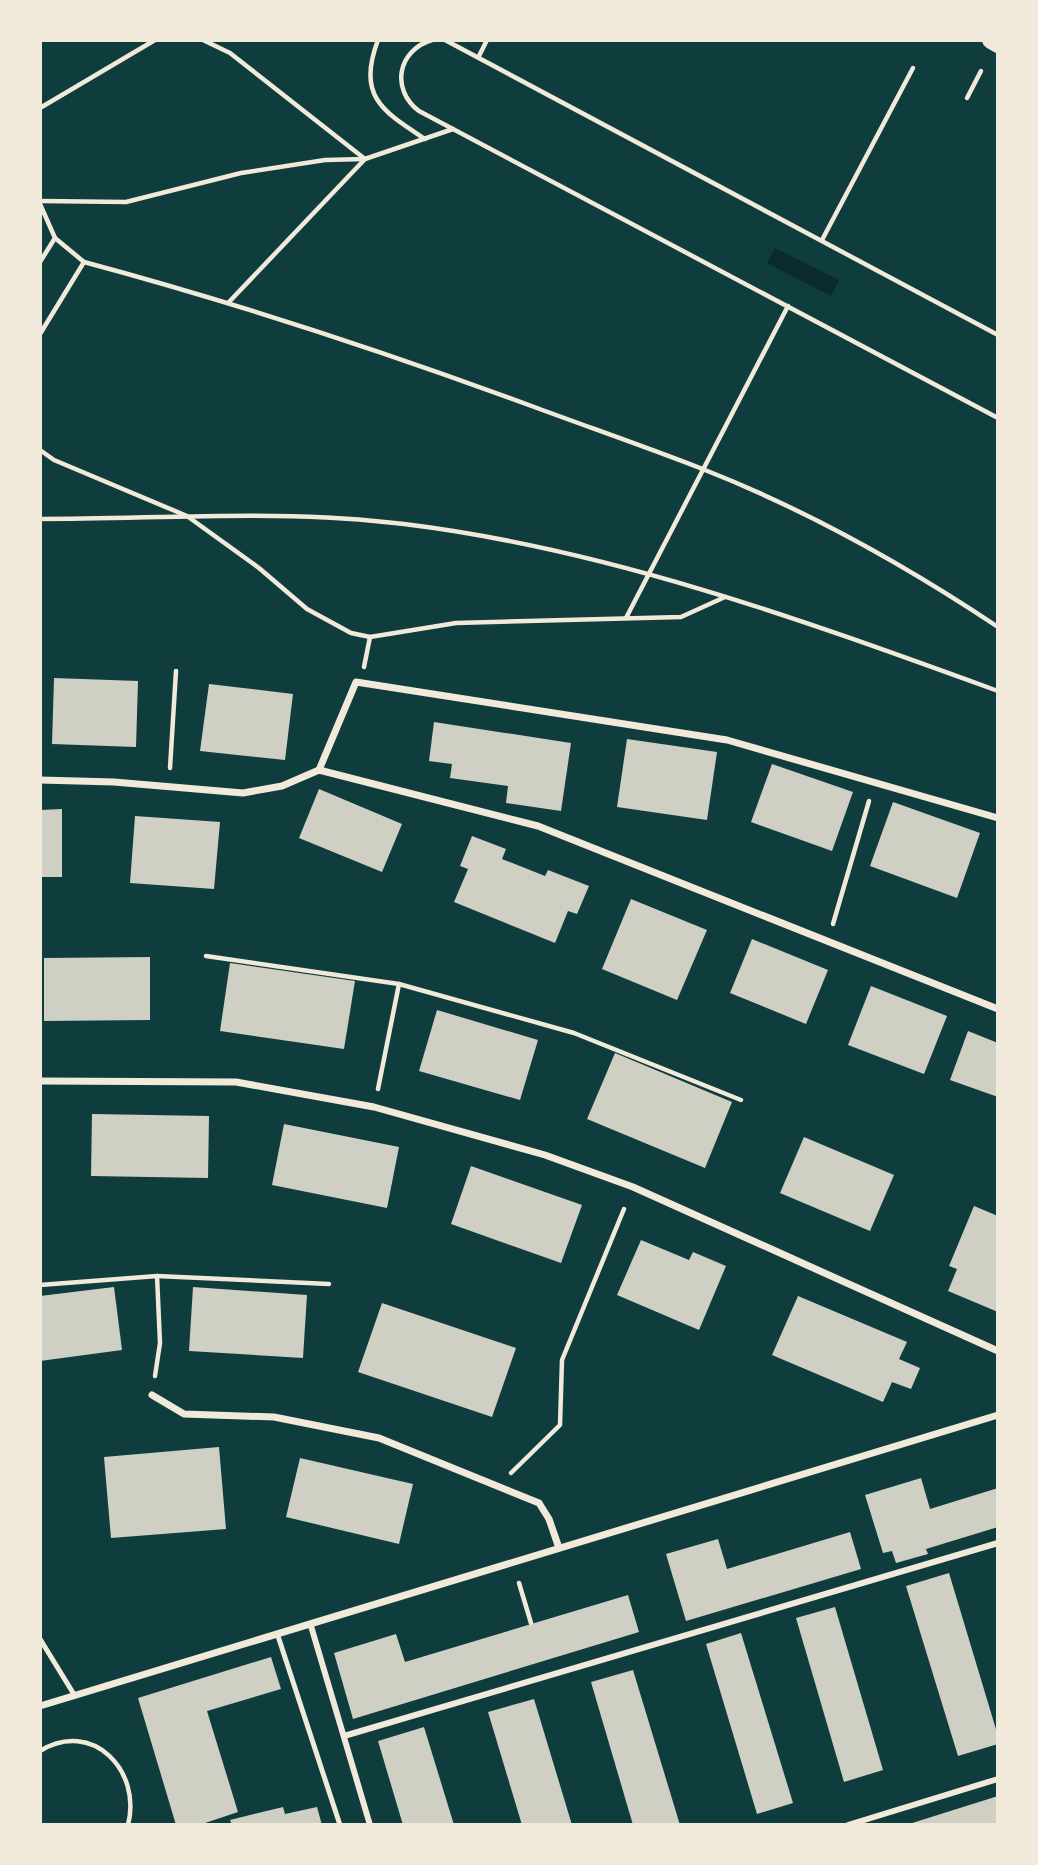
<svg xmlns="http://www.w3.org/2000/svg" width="1038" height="1865" viewBox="0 0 1038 1865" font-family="Ubuntu,sans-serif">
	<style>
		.water { fill: #0a2a2b }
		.building { fill: #cfcfc3 }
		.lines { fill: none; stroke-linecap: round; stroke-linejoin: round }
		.path { stroke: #f1e9da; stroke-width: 4.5 }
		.service { stroke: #f1e9da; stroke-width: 5 }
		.pedestrian { stroke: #f1e9da; stroke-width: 6 }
		.minor { stroke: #f1e9da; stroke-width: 7 }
		.primary { stroke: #f1e9da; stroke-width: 18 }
	</style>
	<rect width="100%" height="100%" fill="#0f3d3e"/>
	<polygon class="water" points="775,248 839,280 831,296 767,263"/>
	<g class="building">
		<polygon points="54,678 138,681 136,747 52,744"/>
		<polygon points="209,684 293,694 285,760 200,751"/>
		<polygon points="434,722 571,743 561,811 506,803 508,786 450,778 452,764 429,761"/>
		<polygon points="627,739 717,752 707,820 617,807"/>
		<polygon points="772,764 853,792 832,851 751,822"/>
		<polygon points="319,789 402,824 382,872 299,838"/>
		<polygon points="893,802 980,833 957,898 870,866"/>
		<polygon points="62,809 62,877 40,877 40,810"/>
		<polygon points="135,816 220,822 214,889 130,883"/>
		<polygon points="472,836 506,849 502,859 545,876 548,870 589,886 577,914 568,911 555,943 454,902 468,869 460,866"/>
		<polygon points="631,899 707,930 677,1000 602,969"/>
		<polygon points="752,939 828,970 806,1024 730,993"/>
		<polygon points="150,957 150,1020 44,1021 44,958"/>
		<polygon points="230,963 355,981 344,1049 220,1031"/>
		<polygon points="871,986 947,1016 924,1074 848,1045"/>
		<polygon points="437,1010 538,1040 520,1100 419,1071"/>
		<polygon points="968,1031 998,1043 998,1097 950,1080"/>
		<polygon points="615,1053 732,1102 705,1168 587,1119"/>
		<polygon points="92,1114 209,1116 208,1178 91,1176"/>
		<polygon points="284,1124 399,1147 387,1208 272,1185"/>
		<polygon points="804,1137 894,1175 870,1231 780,1193"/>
		<polygon points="471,1166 582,1205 561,1263 451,1224"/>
		<polygon points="974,1206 998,1216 998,1312 948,1291 957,1269 949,1266"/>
		<polygon points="641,1240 689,1260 693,1252 726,1266 699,1330 617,1295"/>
		<polygon points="114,1287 122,1350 40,1361 40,1296"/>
		<polygon points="193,1287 307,1295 303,1358 189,1351"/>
		<polygon points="798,1296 907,1342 899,1359 920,1368 911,1389 892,1382 883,1402 772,1355"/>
		<polygon points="382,1303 516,1348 492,1417 358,1372"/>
		<polygon points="219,1447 226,1529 111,1538 104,1457"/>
		<polygon points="300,1458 413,1484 399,1544 286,1517"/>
		<polygon points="921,1478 930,1509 998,1488 998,1527 926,1549 928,1554 896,1563 892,1551 883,1553 865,1495"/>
		<polygon points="850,1532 861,1569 686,1621 666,1554 718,1539 727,1569"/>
		<polygon points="949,1573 998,1736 998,1744 958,1756 906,1586"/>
		<polygon points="628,1595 639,1632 353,1719 334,1653 396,1634 405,1662"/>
		<polygon points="835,1607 883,1770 844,1782 796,1618"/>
		<polygon points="741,1633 793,1803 757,1814 706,1644"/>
		<polygon points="271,1657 281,1689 207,1711 238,1812 199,1825 176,1825 138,1698"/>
		<polygon points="633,1670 680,1825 633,1825 591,1682"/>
		<polygon points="534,1699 572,1825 522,1825 488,1712"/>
		<polygon points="424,1727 454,1825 403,1825 378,1741"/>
		<polygon points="998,1796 998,1825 909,1825 909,1824"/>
		<polygon points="283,1807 285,1814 317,1807 322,1825 232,1825 230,1820"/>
	</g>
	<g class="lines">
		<g class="path">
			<polyline points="203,40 230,53 365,159"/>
			<path d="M378,40c-21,56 4,71 47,99"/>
			<path d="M432,40c-34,10 -42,49 -13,71l579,307"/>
			<polyline points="445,40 998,335"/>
			<polyline points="479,56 487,40"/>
			<polyline points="967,98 981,71"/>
			<polyline points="40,108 155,40"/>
			<polyline points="40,201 126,202 241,173 325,160 365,159"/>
			<polyline points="40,204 55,238 84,262 40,334"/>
			<polyline points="822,240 913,68"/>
			<polyline points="40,262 55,238"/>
			<path d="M84,262c153,41 304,91 453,146 54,20 109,39 163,60 105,41 205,97 298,159"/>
			<polyline points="229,302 365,159 453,129"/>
			<polyline points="40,450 54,460 187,516 259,568 307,609 351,633 370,637 456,623 681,617 725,597"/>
			<path d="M40,519c122,0 243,-10 364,5 205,25 401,97 594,167"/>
			<polyline points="626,618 788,306"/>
			<polyline points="364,667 370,637"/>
			<polyline points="170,768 176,671"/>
			<polyline points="833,924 869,801"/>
			<polyline points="206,956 399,984 574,1033 741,1100"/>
			<polyline points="378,1089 399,984"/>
			<polyline points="40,1285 157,1276 329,1284"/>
			<polyline points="155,1376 160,1343 157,1276"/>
			<polyline points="511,1473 560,1425 562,1360 624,1209"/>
			<polyline points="519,1583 531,1623"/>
			<path d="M40,1751c52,-32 102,19 88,74"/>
		</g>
		<g class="service">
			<polyline points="278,1636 340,1825"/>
			<polyline points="40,1639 75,1696"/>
		</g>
		<g class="pedestrian">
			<polyline points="311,1626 370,1825"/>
			<polyline points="344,1736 998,1543"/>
			<polyline points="848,1825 998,1779"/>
		</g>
		<g class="minor">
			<polyline points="319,770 356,682 727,740 998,818"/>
			<polyline points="40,780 114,782 243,793 282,786 319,770 538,826 998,1009"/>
			<polyline points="40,1081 236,1082 374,1107 545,1155 633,1187 998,1351"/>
			<polyline points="152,1395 184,1414 274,1417 379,1438 539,1503 549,1519 559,1548"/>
			<polyline points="40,1706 998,1415"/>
		</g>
		<polyline class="primary" points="991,40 998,44"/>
	</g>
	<rect width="1038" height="1865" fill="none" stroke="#f1e9da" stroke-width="84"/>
</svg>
